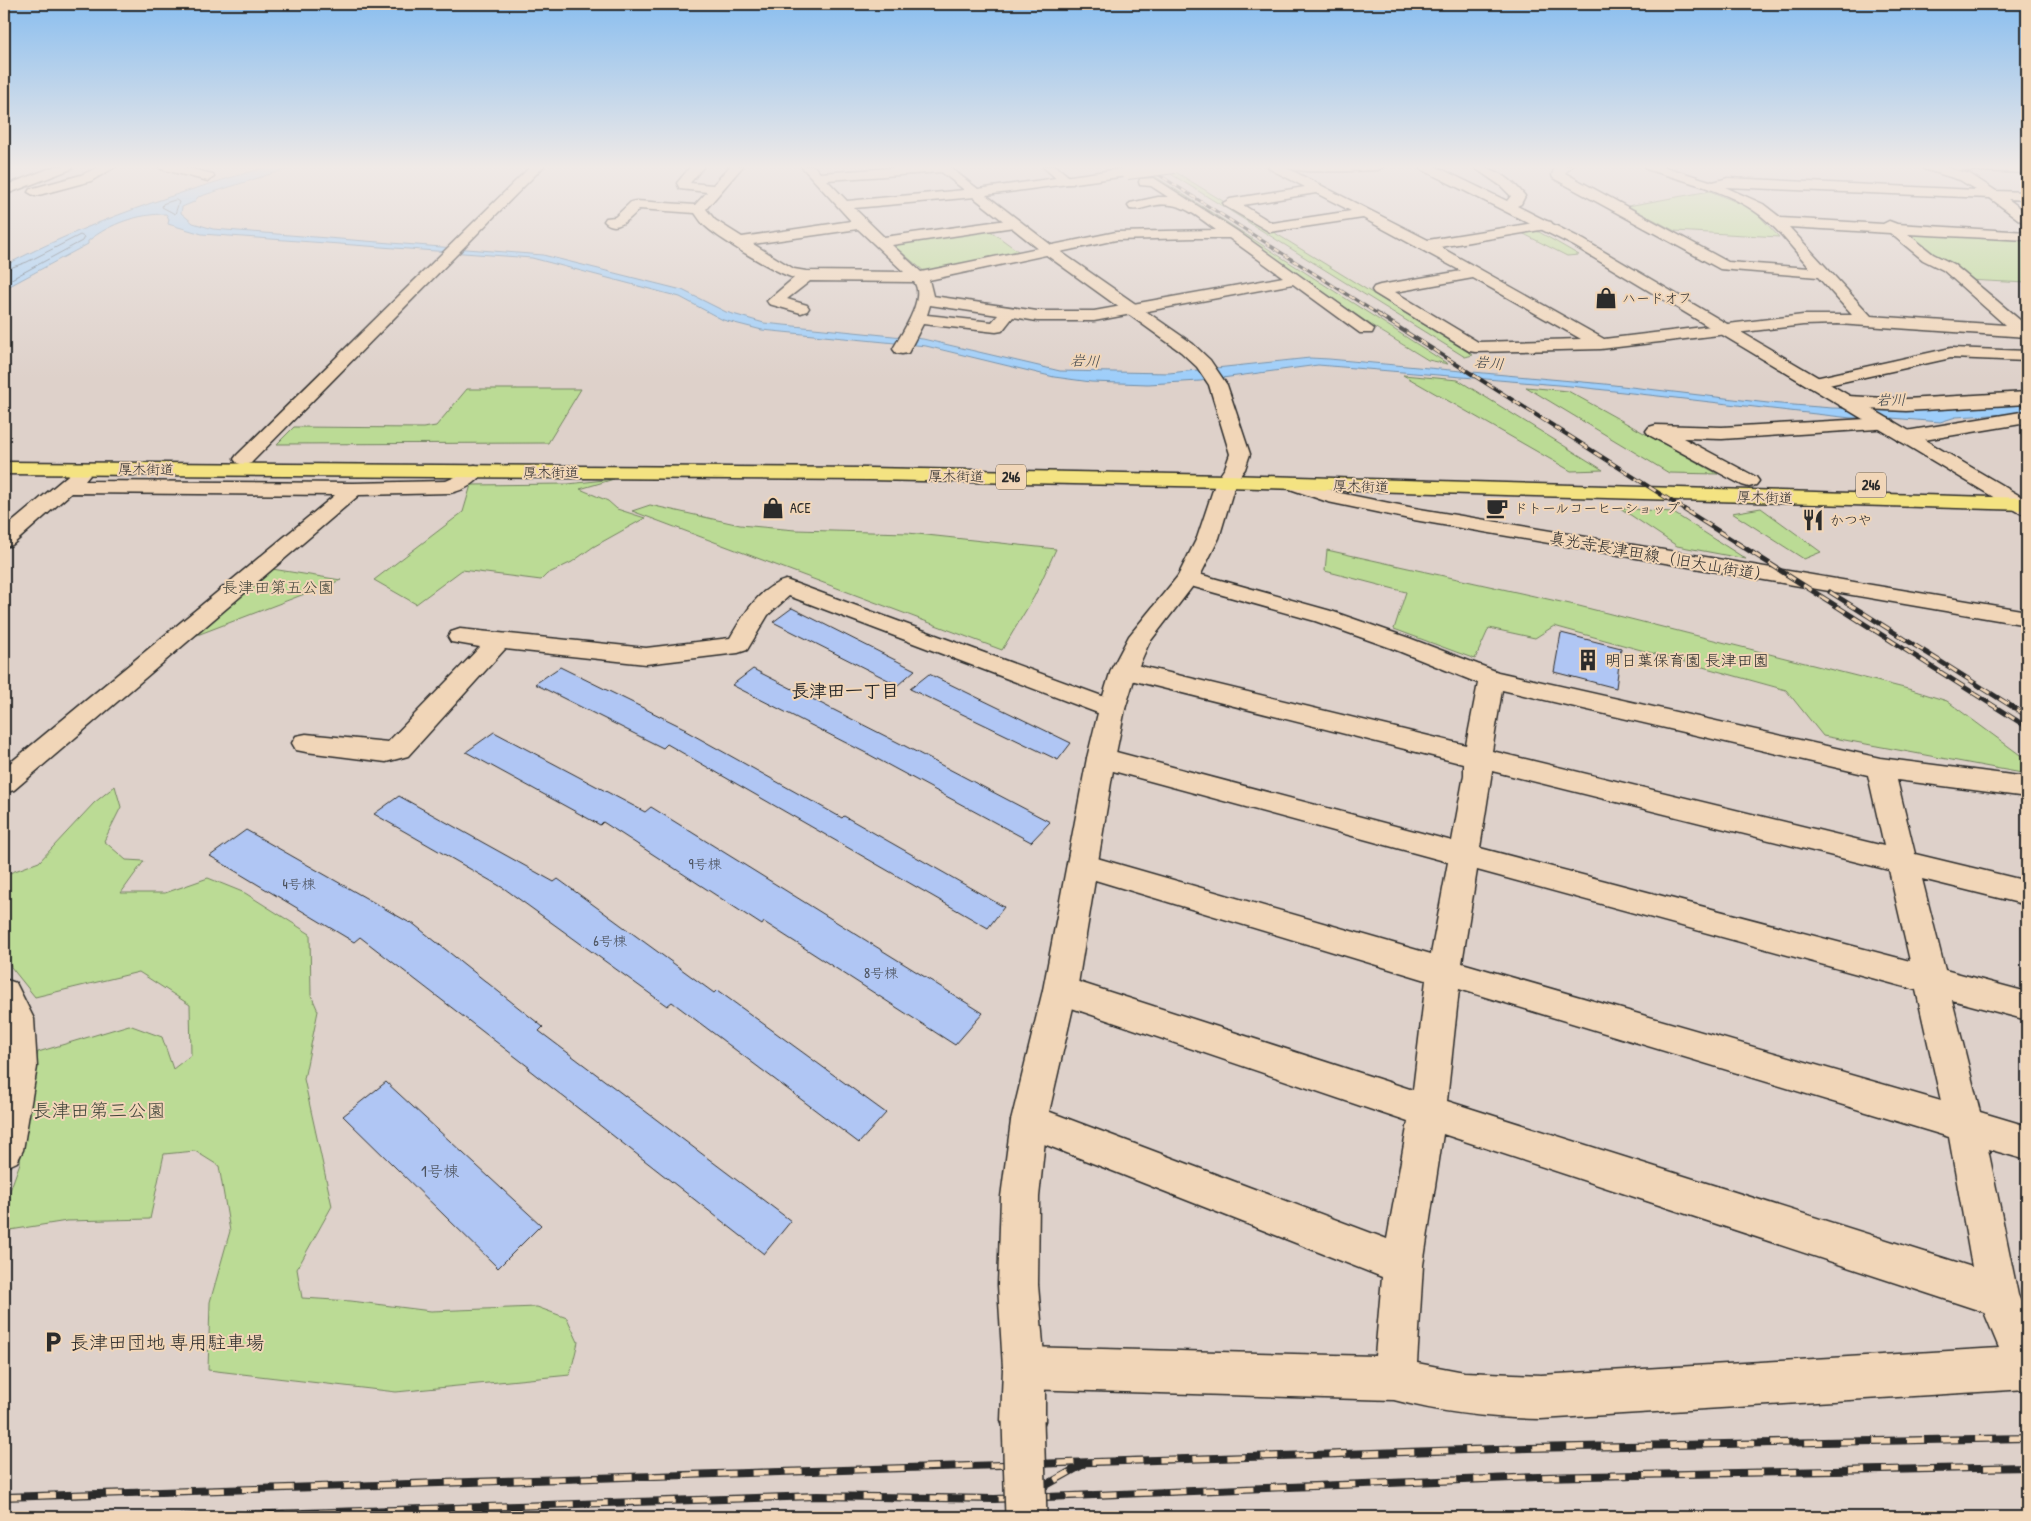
<svg xmlns="http://www.w3.org/2000/svg" width="2031" height="1521" viewBox="0 0 2031 1521" font-family="'Patrick Hand','Klee One',sans-serif">
	<style>
		.green { fill: #bbdb95; stroke: #738360 }
		.water { fill: #9ecefa; stroke: #708da7 }
		.lines { fill: none; stroke-linecap: round; stroke-linejoin: round }
		.shore { stroke: #596c7e; stroke-width: 1 }
		.building { fill: #b0c6f4; stroke: #2b2b2b }
		.minor-casing { stroke: #2b2b2b; stroke-width: 3 }
		.tertiary-casing { stroke: #2b2b2b; stroke-width: 3 }
		.secondary-casing { stroke: #2b2b2b; stroke-width: 3 }
		.trunk-casing { stroke: #2b2b2b; stroke-width: 3 }
		.minor { fill: #f1d6b8; fill-rule: evenodd }
		.tertiary { fill: #f1d6b8; fill-rule: evenodd }
		.secondary { fill: #f1d6b8; fill-rule: evenodd }
		.trunk { fill: #f4e382; fill-rule: evenodd }
		.rail-far3-casing { stroke: #2b2b2b; stroke-width: 3 }
		.rail-far2-casing { stroke: #2b2b2b; stroke-width: 4 }
		.rail-far1-casing { stroke: #2b2b2b; stroke-width: 5 }
		.rail-casing { stroke: #2b2b2b; stroke-width: 8 }
		.rail-far3 { stroke: #f1d6b8; stroke-width: 2; stroke-dasharray: 5.5; stroke-linecap: butt }
		.rail-far2 { stroke: #f1d6b8; stroke-width: 2.5; stroke-dasharray: 8; stroke-linecap: butt }
		.rail-far1 { stroke: #f1d6b8; stroke-width: 3; stroke-dasharray: 10; stroke-linecap: butt }
		.rail { stroke: #f1d6b8; stroke-width: 5.5; stroke-dasharray: 17; stroke-linecap: butt }
		.tertiary-bridge-far1-casing { stroke: #2b2b2b; stroke-width: 16; stroke-linecap: butt }
		.tertiary-bridge-casing { stroke: #2b2b2b; stroke-width: 44; stroke-linecap: butt }
		.tertiary-bridge-far1 { stroke: #f1d6b8; stroke-width: 14 }
		.tertiary-bridge { stroke: #f1d6b8; stroke-width: 41 }
		.labels { text-anchor: middle; stroke-width: 4; stroke-linejoin: round; paint-order: stroke }
		.far-poi-label { font-size: 14px; fill: #2b2b2b; stroke: #f1d6b8; text-anchor: start }
		.far-street-label { font-size: 14px; fill: #2b2b2b; stroke: #f1d6b8 }
		.number-label { font-size: 14px; fill: #4c525d }
		.far-water-label { font-size: 15px; font-style: italic; fill: #3c434a; stroke: #f1d6b8 }
		.shield { fill: #f1d6b8; stroke: #665e55; stroke-width: 1 }
		.shield-label { font-size: 15px; font-weight: bold; fill: #2b2b2b }
		.street-label { font-size: 16px; fill: #2b2b2b; stroke: #f1d6b8 }
		.park-label { font-size: 16px; fill: #41453b; stroke: #f1d6b8 }
		.poi-label { font-size: 16px; fill: #2b2b2b; stroke: #f1d6b8; text-anchor: start }
		.near-number-label { font-size: 16px; fill: #4c525d }
		.neighbourhood-label { font-size: 18px; font-weight: bold; fill: #2b2b2b; stroke: #f1d6b8 }
		.near-park-label { font-size: 19px; fill: #41453b; stroke: #f1d6b8 }
		.near-poi-label { font-size: 19px; fill: #2b2b2b; stroke: #f1d6b8; text-anchor: start }
	</style>
	<rect width="100%" height="100%" fill="#ded1ca"/>
	<filter id="ink" filterUnits="userSpaceOnUse"><feTurbulence type="fractalNoise" baseFrequency=".02" numOctaves="2"/><feDisplacementMap in="SourceGraphic" scale="10" xChannelSelector="R" yChannelSelector="G"/><feConvolveMatrix kernelMatrix="1 2 1 2 8 2 1 2 1" color-interpolation-filters="sRGB"/></filter>
	<g filter="url(#ink)">
		<g class="green">
			<polygon points="1120,166 1139,166 1448,364 1428,360 1374,327 1241,236 1153,178 1139,178"/>
			<polygon points="1158,166 1166,166 1473,355 1465,357"/>
			<polygon points="1710,191 1753,209 1779,237 1675,231 1628,206"/>
			<polygon points="989,230 1022,254 925,272 893,245"/>
			<polygon points="1530,230 1539,232 1579,255 1567,256 1520,232"/>
			<polygon points="1900,231 2027,239 2027,283 1967,280"/>
			<polygon points="1403,375 1458,380 1603,470 1571,471"/>
			<polygon points="1526,387 1568,391 1718,474 1669,473"/>
			<polygon points="467,389 581,389 548,443 277,444 294,427 423,428 436,426"/>
			<polygon points="614,479 580,489 608,501 617,509 645,518 593,547 572,562 547,574 541,580 462,570 416,604 374,580 463,512 471,485 568,484"/>
			<polygon points="650,505 740,525 795,530 908,533 1056,549 1034,597 1002,650 632,511"/>
			<polygon points="1620,508 1672,512 1746,559 1677,546"/>
			<polygon points="1761,508 1821,552 1804,559 1732,513"/>
			<polygon points="1327,550 1579,606 1912,690 1947,701 2027,760 2027,774 1823,736 1786,690 1554,626 1535,638 1489,628 1475,659 1394,629 1406,592 1325,571"/>
			<polygon points="272,569 341,580 192,637"/>
			<polygon points="115,786 121,807 104,841 126,860 144,861 121,893 165,893 208,878 245,893 310,934 311,995 318,1011 304,1079 332,1206 297,1269 302,1298 351,1301 431,1311 537,1307 567,1318 578,1342 570,1375 396,1392 208,1370 210,1302 230,1231 219,1166 195,1151 164,1154 150,1219 67,1221 4,1231 4,1207 20,1163 28,1093 38,1052 129,1025 162,1037 173,1069 191,1055 190,1005 139,972 35,997 11,967 4,944 4,875 39,862 94,803"/>
		</g>
		<path class="water" d="M271,166h25l-98,31 -4,5 -12,5 -1,6 12,10 20,6 330,26 139,35 44,22 38,11 159,16 137,32 109,2 141,-15 19,1 276,25 163,19 64,5 86,2 109,-7v10l-71,4 -16,5 -61,-5 -28,1 -281,-32 -252,-21 -118,16 -52,3 -57,-2 -37,-5 -128,-31 -164,-16 -39,-10 -43,-23 -148,-39 -330,-24 -34,-10 1,-5 -3,-5c-28,0 -55,9 -78,27v3l-84,45v-23c86,-45 174,-74 267,-100z"/>
		<g class="lines">
			<g class="shore">
				<polygon points="176,200 179,202 175,214 162,207 163,204"/>
				<polyline points="4,270 27,262 80,235 84,237 82,241 4,283"/>
			</g>
		</g>
		<g class="building">
			<polygon points="792,608 915,670 898,685 773,622"/>
			<polygon points="1561,633 1621,648 1616,688 1554,672"/>
			<polygon points="560,667 686,729 684,730 842,818 844,816 1004,907 988,928 667,744 663,748 535,684"/>
			<polygon points="753,669 905,746 1050,822 1031,842 868,754 732,685"/>
			<polygon points="929,674 1071,743 1058,760 910,689"/>
			<polygon points="494,732 645,812 651,807 983,1013 955,1045 764,922 762,925 603,822 600,825 466,752"/>
			<polygon points="399,796 554,882 558,879 714,993 717,990 886,1113 859,1143 672,1002 667,1006 505,889 374,814"/>
			<polygon points="246,830 410,923 411,922 543,1027 539,1031 791,1221 764,1254 528,1069 530,1068 360,937 354,942 210,856"/>
			<polygon points="386,1082 541,1225 498,1268 343,1116"/>
		</g>
		<g class="lines">
			<g class="minor-casing">
				<g id="minor">
					<polygon points="101,166 117,166 91,181 35,196 28,192 30,189 81,175"/>
					<polygon points="159,166 179,166 213,174 214,177 208,181 161,169"/>
					<polygon points="531,166 544,166 251,463 244,465 237,463 234,459 237,455"/>
					<path d="M691,166h13l-14,17 23,2 17,-19h13l-37,43 9,11 27,17 109,-16 -50,-55h13l6,7 100,-7h27l1,2 -6,4 -115,8 20,21 128,-12 7,4 -7,4 -121,11 30,29 130,-18 7,4 -7,4 -122,18 29,27 195,-40 100,-2c-20,-14 -33,-28 -59,-25 -9,1 -18,6 -27,4l-2,-3 2,-3 28,-6h10l-17,-11 -11,-1 -1,-3 1,-3 14,-1 83,53 137,98 -2,4h-12l-67,-49 -199,37h-57l-24,-4 -11,14 -6,1 -73,-8 -15,29 -6,1 -6,-1 -3,-4c9,-16 33,-51 21,-67l-104,-1 -23,18 20,6 2,3 -2,3 -6,2 -32,-9 -2,-3 27,-23c-16,-4 -77,-40 -90,-53 -3,-3 -6,-8 -9,-12l-56,-4c-8,9 -23,25 -35,12l2,-3 9,-1 16,-15 5,-1 59,4 12,-13 -27,-3 -3,-6zM858,229l46,43 -98,-1 -12,-2 -41,-25zM1194,238h35l54,39 -189,34h-57l-104,-15 -4,-16 187,-40zM930,305l68,10 -6,7 -65,-7z"/>
					<polygon points="1042,166 1056,166 1074,181 1073,184 1063,184"/>
					<path d="M1268,166h15l145,74 118,-19 5,1 2,3 -2,3 -5,1 -106,18 164,92 199,-24h49l-34,-38 -98,-8 -167,-91 -1,-3 3,-9h17l-7,7 163,89 82,6c-18,-20 -34,-43 -57,-58 -31,-21 -72,-30 -107,-41l-2,-3h18l51,16 15,-4 248,12 -16,-10 -36,-11 -2,-3h19l29,8 26,17 31,1v8l-19,-1 19,14v10l-5,-1 -32,-24 -265,-11 38,17 18,14 102,6 6,-3 8,3 130,8v8l-119,-6 25,20 20,10 74,62v11l-189,-13 -35,1 -202,24 -126,3 -6,-1 -95,-58 -2,-3 2,-3 6,-2 81,-14 -98,-53 -93,14 -45,-26 -2,-3 7,-4 75,-12 -35,-18zM1316,193l35,18 -79,12 -29,-18zM1789,227l101,6 33,27 20,10 62,55 -134,-9zM1473,278l108,61 -103,3 -83,-50z"/>
					<polygon points="1950,166 2027,166 2027,173 1956,170"/>
					<polygon points="1951,348 2027,351 2027,361 1951,358 1815,388 1809,387 1806,383 1809,379 1815,378"/>
					<polygon points="2027,392 2027,404 1906,411 1847,408 1840,406 1838,402 1840,398 1847,396 1906,399"/>
					<polygon points="2027,411 2027,423 1906,443 1899,441 1896,437 1899,433 1906,431"/>
					<polygon points="1885,418 1892,420 1895,424 1892,428 1722,439 1683,438 1756,477 1759,481 1756,485 1749,487 1742,485 1649,435 1646,431 1649,427 1656,425 1722,427"/>
					<path d="M475,465l7,2 3,4c-8,12 -20,19 -35,22l-91,2 -345,295 -10,3v-25l331,-273 -264,-2 -59,52 -8,2v-18l69,-58 7,-2 7,2 3,4 -5,6 269,2 92,-2 16,-7 6,-7z"/>
					<path d="M1188,571l143,40 78,27 89,34 382,86 147,19v20l-130,-17 18,74 112,27v24l-105,-26 23,91 82,22v28l-75,-20 28,112 47,14v34l-39,-11 30,146 9,21v73l-486,30c-51,-1 -98,-6 -147,-19l-370,-11 -15,-6 -6,-15 6,-15 15,-6 351,9 7,-79 -366,-144 -5,-12 5,-12 13,-5 358,135 21,-117 -360,-122 -5,-10 5,-10 12,-4 353,114 13,-110 -354,-107 -4,-8 4,-8 11,-3 348,100 17,-92 -357,-97 -4,-7 4,-7 10,-3 351,93 12,-66v-11l-349,-88 -4,-6 4,-6 9,-2 342,83 12,-62 -87,-35 -76,-27 -135,-38 -3,-5 3,-5zM1502,690l366,85 16,71 -392,-95zM1492,771l397,99 21,91 -430,-113zM1477,870l439,120 25,111 -479,-138zM1459,989l490,148 23,130 -525,-166zM1443,1134l541,178 15,36 -458,27 -77,-3 -47,-9 6,-98z"/>
					<path d="M786,580l335,123 4,6 -4,6 -9,3 -9,-3 -314,-119 -21,19 -21,35 -9,3 -92,11 -141,-15 -97,107 -22,6 -80,-10 -10,-2 -4,-7 4,-7 10,-2 82,8 92,-95 -29,-5 -3,-5 3,-5 9,-3 186,19 84,-10c13,-22 29,-51 56,-58z"/>
					<polygon points="4,979 16,983 34,1019 37,1067 23,1150 17,1162 4,1168"/>
				</g>
			</g>
			<g class="tertiary-casing">
				<g id="tertiary">
					<polygon points="934,166 948,166 978,189 1127,168 1131,169 1133,172 1127,176 986,195 1055,248 1193,344 1210,360 1227,385 1250,454 1245,469 1236,481 1219,538 1199,578 1149,643 1137,670 1125,709 1115,758 1077,990 1047,1121 1039,1197 1038,1285 1045,1368 1045,1421 1039,1437 1023,1443 1007,1437 1001,1421 1003,1368 998,1285 1001,1197 1011,1121 1043,990 1087,758 1099,709 1111,670 1129,636 1178,576 1197,538 1216,481 1225,468 1230,454 1209,385 1197,367 1181,352 1045,254"/>
					<path d="M1285,166h99l-6,4c-15,0 -86,5 -93,-4z"/>
					<path d="M1419,166h16l72,35 4,-5 -10,-10 -29,-20c21,-1 40,13 53,30l-4,8 -4,2 67,34 443,260v15l-7,-2 -446,-267 -153,-77z"/>
				</g>
			</g>
			<g class="secondary-casing">
				<g id="secondary">
					<polygon points="56,166 73,166 71,169 4,195 4,186"/>
					<polygon points="1294,478 1340,493 1414,508 2027,611 2027,625 1414,520 1328,502 1287,488 1284,484 1287,480"/>
				</g>
			</g>
			<g class="trunk-casing">
				<polygon id="trunk" points="4,462 869,468 1226,475 2027,498 2027,510 1226,487 869,480 4,474"/>
			</g>
			<use href="#minor" class="minor"/>
			<use href="#tertiary" class="tertiary"/>
			<use href="#secondary" class="secondary"/>
			<use href="#trunk" class="trunk"/>
			<g class="rail-far3-casing">
				<polyline id="rail-far3" points="1145,166 1381,316"/>
			</g>
			<g class="rail-far2-casing">
				<polyline id="rail-far2" points="1379,315 1687,511"/>
			</g>
			<g class="rail-far1-casing">
				<g id="rail-far1">
					<polyline points="1685,510 2027,727"/>
					<polyline points="1830,592 2027,716"/>
				</g>
			</g>
			<g class="rail-casing">
				<g id="rail">
					<polyline points="4,1497 1528,1448 2027,1438"/>
					<polyline points="1025,1497 1082,1465"/>
					<polyline points="183,1517 817,1496 995,1499 1539,1477 2027,1467"/>
				</g>
			</g>
			<use href="#rail-far3" class="rail-far3"/>
			<use href="#rail-far2" class="rail-far2"/>
			<use href="#rail-far1" class="rail-far1"/>
			<use href="#rail" class="rail"/>
			<g class="tertiary-bridge-far1-casing">
				<polyline id="tertiary-bridge-far1" points="1127,172 1174,166"/>
			</g>
			<g class="tertiary-bridge-casing">
				<polyline id="tertiary-bridge" points="1023,1421 1026,1517"/>
			</g>
			<use href="#tertiary-bridge-far1" class="tertiary-bridge-far1"/>
			<use href="#tertiary-bridge" class="tertiary-bridge"/>
		</g>
	</g>
	<linearGradient id="sky" x2="0" y2="1"><stop stop-color="#8abeef"/><stop offset="0.44" stop-color="#f0eae7"/><stop offset="1" stop-color="#f0eae7" stop-opacity="0"/></linearGradient>
	<rect width="2031" height="379" fill="url(#sky)"/>
	<defs>
		<g id="shop-bare" transform="scale(1.725)"><path d="M-5-2.5h2.3a2.7 3.5 0 0 1 5.4 0H5L5.5 6h-11ZM-1.5-2.5h3a1.5 2.3 0 0 0-3 0Z" fill="#2b2b2b" stroke="#f1d6b8" stroke-width="2.5" paint-order="stroke"/></g>
		<g id="cafe-bare" transform="scale(1.725)"><path d="M-5.5-4.5H6V0H3Q3 3.5 0 3.5H-2.5Q-5.5 3.5-5.5 0ZM3-3.2v2h1.7v-2ZM-6 4.5H4V6H-6Z" fill="#2b2b2b" stroke="#f1d6b8" stroke-width="2.5" paint-order="stroke"/></g>
		<g id="restaurant-bare" transform="scale(1.725)"><path d="M-5-6h1v4h1v-4h1v4h1v-4h1v5L-1.5 .5V6h-2V.5L-5-1ZM5-6V6H3V1.5H1.5Q1.5-4 5-6Z" fill="#2b2b2b" stroke="#f1d6b8" stroke-width="2.5" paint-order="stroke"/></g>
		<g id="building-bare" transform="scale(1.725)"><path d="M-4-6H4V6H1V3H-1V6H-4ZM-2.5-4.3h1.7v1.8h-1.7ZM.8-4.3h1.7v1.8H.8ZM-2.5-1h1.7V.8h-1.7ZM.8-1h1.7V.8H.8Z" fill="#2b2b2b" stroke="#f1d6b8" stroke-width="2.5" paint-order="stroke"/></g>
		<g id="parking-bare" transform="scale(1.725)"><path d="M-3.5-5.5H1a3.5 3.5 0 0 1 0 7H-1V5.5H-3.5ZM-1-3.4V-.6H.8a1.4 1.4 0 0 0 0-2.8Z" fill="#2b2b2b" stroke="#f1d6b8" stroke-width="2.5" paint-order="stroke"/></g>
	</defs>
	<g fill-rule="evenodd">
		<use href="#shop-bare" x="1606" y="298"/>
		<use href="#shop-bare" x="773" y="508"/>
		<use href="#cafe-bare" x="1497" y="508"/>
		<use href="#restaurant-bare" x="1813" y="520"/>
		<use href="#building-bare" x="1588" y="660"/>
		<use href="#parking-bare" x="53" y="1342"/>
	</g>
	<g class="labels">
		<g class="far-poi-label">
			<text x="1622" y="303">ハードオフ</text>
			<text x="790" y="513">ACE</text>
			<text x="1514" y="513">ドトールコーヒーショップ</text>
			<text x="1830" y="525">かつや</text>
		</g>
		<g class="far-street-label">
			<text transform="translate(146 469) rotate(1)" y="5">厚木街道</text>
			<text x="551" y="477">厚木街道</text>
			<text transform="translate(956 476) rotate(1)" y="5">厚木街道</text>
			<text transform="translate(1361 486) rotate(2)" y="5">厚木街道</text>
			<text transform="translate(1765 497) rotate(2)" y="5">厚木街道</text>
		</g>
		<g class="number-label">
			<text x="705" y="869">9号棟</text>
			<text x="299" y="889">4号棟</text>
			<text x="610" y="946">6号棟</text>
			<text x="881" y="978">8号棟</text>
		</g>
		<g class="far-water-label">
			<text transform="translate(1085 361) rotate(3)" y="5">岩川</text>
			<text transform="translate(1489 363) rotate(6)" y="5">岩川</text>
			<text transform="translate(1891 400) rotate(-1)" y="5">岩川</text>
		</g>
		<g class="shield">
			<rect x="996" y="464.5" width="30" height="25" rx="4"/>
			<rect x="1856" y="472.5" width="30" height="25" rx="4"/>
		</g>
		<g class="shield-label">
			<text x="1011" y="482">246</text>
			<text x="1871" y="490">246</text>
		</g>
		<g class="street-label">
			<text transform="translate(1660 556) rotate(10)" y="6">真光寺長津田線（旧大山街道）</text>
		</g>
		<g class="park-label">
			<text x="278" y="593">長津田第五公園</text>
		</g>
		<g class="poi-label">
			<text x="1605" y="666">明日葉保育園 長津田園</text>
		</g>
		<g class="near-number-label">
			<text x="440" y="1177">1号棟</text>
		</g>
		<g class="neighbourhood-label">
			<text x="845" y="697">長津田一丁目</text>
		</g>
		<g class="near-park-label">
			<text x="99" y="1117">長津田第三公園</text>
		</g>
		<g class="near-poi-label">
			<text x="70" y="1349">長津田団地 専用駐車場</text>
		</g>
	</g>
	<rect width="2031" height="1521" fill="none" stroke="#f1d6b8" stroke-width="20"/>
	<rect x="10" y="10" width="2011" height="1501" fill="none" stroke="#2b2b2b" stroke-width="2" filter="url(#ink)"/>
</svg>
